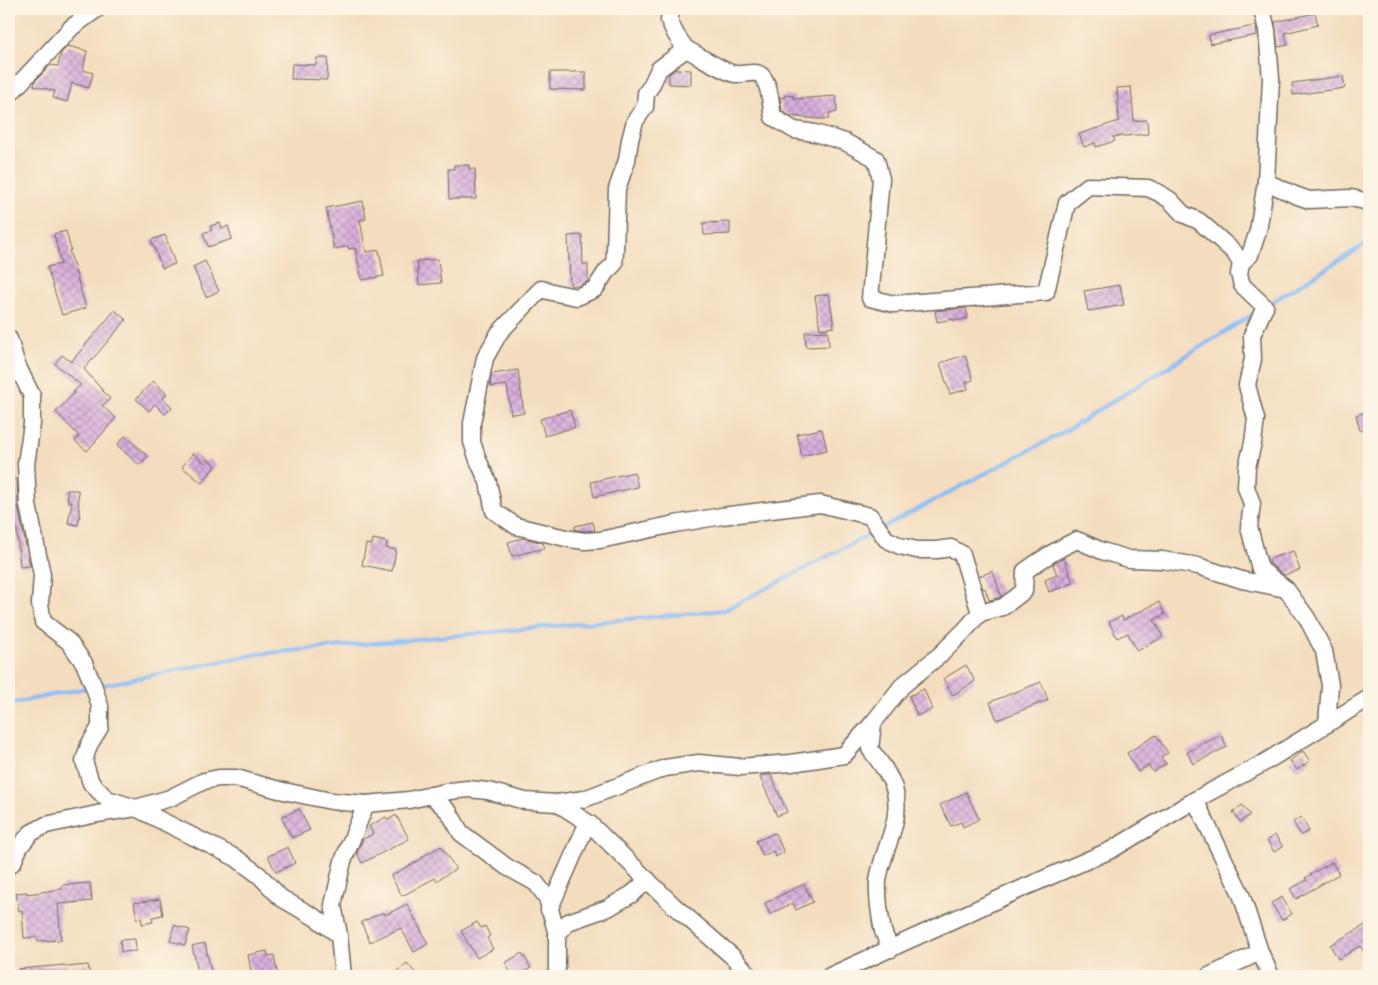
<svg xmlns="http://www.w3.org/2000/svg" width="1378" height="985" viewBox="0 0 1378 985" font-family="'IM FELL French Canon',serif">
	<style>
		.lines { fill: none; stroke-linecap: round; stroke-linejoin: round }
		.stream { stroke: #88bbf6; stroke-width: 4 }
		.building { fill: url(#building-cross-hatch) }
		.minor-casing { stroke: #71695e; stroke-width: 19 }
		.minor { stroke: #fff; stroke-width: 16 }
	</style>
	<defs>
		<pattern id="building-cross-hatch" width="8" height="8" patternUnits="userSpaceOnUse" patternTransform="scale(1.25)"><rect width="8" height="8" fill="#dab0dd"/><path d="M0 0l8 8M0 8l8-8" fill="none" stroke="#b18fb3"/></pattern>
	</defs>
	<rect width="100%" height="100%" fill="#fcf5e5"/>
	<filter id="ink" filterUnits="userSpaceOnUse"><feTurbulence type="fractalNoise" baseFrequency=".02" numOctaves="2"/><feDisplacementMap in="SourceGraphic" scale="10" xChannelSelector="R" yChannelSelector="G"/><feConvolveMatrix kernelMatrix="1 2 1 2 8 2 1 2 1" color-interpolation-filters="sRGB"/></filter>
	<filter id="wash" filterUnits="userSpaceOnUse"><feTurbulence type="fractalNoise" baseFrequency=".0096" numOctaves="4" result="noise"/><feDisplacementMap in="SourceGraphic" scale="20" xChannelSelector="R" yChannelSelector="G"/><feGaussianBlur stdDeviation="1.12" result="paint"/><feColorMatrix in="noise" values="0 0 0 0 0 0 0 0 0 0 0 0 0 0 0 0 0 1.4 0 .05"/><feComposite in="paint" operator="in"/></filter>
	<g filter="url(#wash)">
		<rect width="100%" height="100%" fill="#f4ddbe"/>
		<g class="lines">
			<g class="stream">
				<polyline points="1267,305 1369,242"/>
				<polyline points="882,528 1062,433 1255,313"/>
				<polyline points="98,686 258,654 725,610 876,531"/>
				<polyline points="9,704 91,687"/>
			</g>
		</g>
		<g id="blocks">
			<g class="building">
				<polygon points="1315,13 1318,25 1285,33 1288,45 1278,47 1275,22"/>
				<polygon points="1254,26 1256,26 1257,35 1210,44 1209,35"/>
				<polygon points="68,46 87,51 83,70 93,73 89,88 72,83 67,102 53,98 55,91 34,86 35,81 51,65 58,66 61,53"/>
				<polygon points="317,58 328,58 327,80 291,79 292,64 316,65"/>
				<polygon points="676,69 691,70 691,85 669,84 669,74"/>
				<polygon points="550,72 586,72 586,90 550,89"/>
				<polygon points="1343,76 1345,88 1293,95 1292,83"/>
				<polygon points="1131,87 1134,121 1147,120 1148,134 1113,137 1115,141 1096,147 1095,143 1084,147 1079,134 1119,121 1117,88"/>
				<polygon points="785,95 794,96 794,99 836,96 837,112 829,113 829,119 819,119 790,116 782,111 780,97 785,98"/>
				<polygon points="454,165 469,165 469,169 475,169 476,199 449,199 448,169 454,169"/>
				<polygon points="363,201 366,219 360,220 366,252 379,250 384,276 362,280 355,248 349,249 348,246 334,249 326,208"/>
				<polygon points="730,222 730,234 704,235 703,223"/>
				<polygon points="220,223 222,229 228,226 232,239 208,247 203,233 212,230 210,226"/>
				<polygon points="66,231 71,250 69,250 86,308 62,315 47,267 61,264 54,234"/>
				<polygon points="165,235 175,264 162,268 151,240"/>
				<polygon points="582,235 583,264 588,264 588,281 578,286 570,285 568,236"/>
				<polygon points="438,259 441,283 419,285 417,261"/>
				<polygon points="205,261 219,291 206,297 193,267"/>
				<polygon points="1120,285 1124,305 1088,311 1084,291"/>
				<polygon points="829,294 834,327 820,329 815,296"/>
				<polygon points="966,308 968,318 954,321 954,319 937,322 935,311"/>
				<polygon points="115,310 126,320 84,369 110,399 102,406 116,418 87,451 75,441 79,436 56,412 74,393 73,392 81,385 55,364 62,355 71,362"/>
				<polygon points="828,331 829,346 806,347 805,332"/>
				<polygon points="965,355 973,380 966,382 968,389 950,394 940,363"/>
				<polygon points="518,370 524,413 511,414 507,385 491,387 490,382 492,374"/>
				<polygon points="153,381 167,394 163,398 172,407 165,414 155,404 149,411 136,399"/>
				<polygon points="570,410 575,427 545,436 540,419"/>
				<polygon points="1369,411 1369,428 1360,431 1356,415"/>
				<polygon points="822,429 827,450 802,456 797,434"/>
				<polygon points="125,436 148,456 139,465 117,445"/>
				<polygon points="193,453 205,463 208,459 216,465 202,483 182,467"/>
				<polygon points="634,472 638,487 594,497 591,482"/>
				<polygon points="17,479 18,507 30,566 20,567 17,532 9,485 9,481"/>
				<polygon points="67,490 78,490 79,515 80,515 78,525 68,523 72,502 68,502"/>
				<polygon points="593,522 595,530 585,531 575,530 575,526"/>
				<polygon points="523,538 543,543 545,548 512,556 508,542"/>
				<polygon points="373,539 387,542 386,548 396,550 392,571 362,565 366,544 372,545"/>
				<polygon points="1293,551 1300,570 1284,575 1270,564 1269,559"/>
				<polygon points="1064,558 1073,583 1049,592 1045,580 1057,575 1053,564"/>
				<polygon points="993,571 1001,596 999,598 989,600 985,588 983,589 979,576"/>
				<polygon points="1159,602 1165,614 1154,620 1163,637 1137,651 1128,633 1117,638 1109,622 1122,616 1123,620"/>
				<polygon points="966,665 975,681 953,695 943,679"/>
				<polygon points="1041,682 1048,700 997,720 990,702"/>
				<polygon points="924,689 932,709 917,716 909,696"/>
				<polygon points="1156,735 1168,753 1161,757 1166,764 1153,772 1148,765 1138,772 1127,753"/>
				<polygon points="1221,735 1227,747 1193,764 1187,752"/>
				<polygon points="1303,751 1310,761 1297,770 1290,761"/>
				<polygon points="764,775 771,775 787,812 777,816 760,777"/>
				<polygon points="966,792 979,819 963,827 961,822 951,826 940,805"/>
				<polygon points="1242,805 1250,815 1240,822 1233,812"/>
				<polygon points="299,809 310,830 292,838 281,817"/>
				<polygon points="396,815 409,839 362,863 357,853 363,839 373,834 369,826 386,817 388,820"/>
				<polygon points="1301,817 1309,831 1301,835 1293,822"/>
				<polygon points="775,833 784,852 776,857 773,851 763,856 756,841"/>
				<polygon points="1275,835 1283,847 1274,852 1267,840"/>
				<polygon points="441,846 456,869 436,881 435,878 402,896 391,876 423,858 422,857"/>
				<polygon points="288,847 295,863 276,872 268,856"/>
				<polygon points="1332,862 1339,874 1296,899 1290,889 1307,880 1305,878"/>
				<polygon points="90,883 92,901 58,904 61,940 38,941 37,937 24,938 22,910 19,911 16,893 27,892 27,894 62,889 62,885"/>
				<polygon points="804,884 813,902 796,910 793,903 770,914 765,903"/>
				<polygon points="1282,897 1292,914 1282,920 1271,903"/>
				<polygon points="160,899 163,915 152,917 153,922 142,924 141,918 137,919 134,903"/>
				<polygon points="407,904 428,944 414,952 401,928 370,942 361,922 384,912 385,915"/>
				<polygon points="477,922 481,928 485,926 490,936 487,938 493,949 477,958 461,931"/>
				<polygon points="1369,923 1369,959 1360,946 1338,959 1330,945"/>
				<polygon points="174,925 190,930 185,945 170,941"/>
				<polygon points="135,939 136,951 121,952 120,940"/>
				<polygon points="205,943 212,976 199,976 192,946"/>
				<polygon points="267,951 268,956 274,955 278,976 252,976 248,955"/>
				<polygon points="522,953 531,968 516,976 513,976 505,963"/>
				<polygon points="407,963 418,976 391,976"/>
				<polygon points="65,965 66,967 88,965 90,976 18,976 18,969"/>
			</g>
		</g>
	</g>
	<g filter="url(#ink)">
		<use href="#blocks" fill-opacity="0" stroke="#71695e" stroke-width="1"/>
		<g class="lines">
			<g class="minor-casing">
				<g id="minor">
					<polyline points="672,9 669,20 676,35 686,49 659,69 651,86 646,93 645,107 635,121 630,140 627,160 617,189 615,252 614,264 606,272 595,289 577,297 556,293 541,289 499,333 485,358 472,423 472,442 478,460 488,482 494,511 516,526 570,539 585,541 600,540 675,524 722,516 820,504 870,516 886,539 900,546 917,550 937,550 951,548 962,554 980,613"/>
					<polyline points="1262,9 1267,30 1271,79 1266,182 1258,231 1250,255 1241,263 1239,274 1242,285 1265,307 1252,335 1253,359 1247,385 1256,419 1253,443 1247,467 1246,487 1252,504 1249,527 1260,569 1286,589 1307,618 1324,651 1330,685 1327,724"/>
					<path d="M686,49c12,6 36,22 49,25 7,1 22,-4 27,2 8,9 9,30 11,41l21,13 21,3 30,9 31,17 5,20 -11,119 24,6 152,-12 21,-89 21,-17 60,2 11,5 11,7 13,14 16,7 16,14 19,17 7,11"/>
					<polyline points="9,95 72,27 97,9"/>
					<polyline points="1266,182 1295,195 1309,200 1351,198 1369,202"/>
					<polyline points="9,339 17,365 32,396 32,424 26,464 28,505 42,575 40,604 43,622 69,642 84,663 94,687 100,706 100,727 89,745 84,761 91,783 107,799 136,808 236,858 259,875 281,898 316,918 339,935"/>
					<path d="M873,723l-3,26c9,12 19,24 24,39 10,33 -12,61 -16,93 -1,14 2,37 5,50 2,6 5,12 8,18"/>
					<polyline points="431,795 449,812 461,833 507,867 536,883 547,898 557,935"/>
					<polyline points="1195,800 1241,894 1260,952 1271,976"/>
					<polyline points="557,803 590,824 673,905 733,957 750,976"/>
					<path d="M9,866l4,-4 7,-16 11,-13 15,-8 51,-11 39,-6 34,-10 34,-17 15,-3h17l43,12 52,11 35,3 43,-4 41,-9 18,-2 20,2 37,10 32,2 27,-4 81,-31 34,-5 41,4 51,-4 53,-8 29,-32 29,-37 39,-32 23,-23 16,-18 23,-6 21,-16 1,-20c18,-13 32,-22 52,-31l25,11 27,8 33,1 36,6 44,14 44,9"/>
					<polyline points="549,910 584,831 590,824"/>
					<polyline points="343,976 339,935 333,905 343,861 366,804"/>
					<polyline points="557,976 557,935 568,922 608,908 632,894 648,880"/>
					<polyline points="830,976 1023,888 1111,850 1195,800 1262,764 1369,698"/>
					<polyline points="1209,976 1260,952"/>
				</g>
			</g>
			<use href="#minor" class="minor"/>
		</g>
	</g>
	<rect width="1378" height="985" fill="none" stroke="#fcf5e5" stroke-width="30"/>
</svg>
